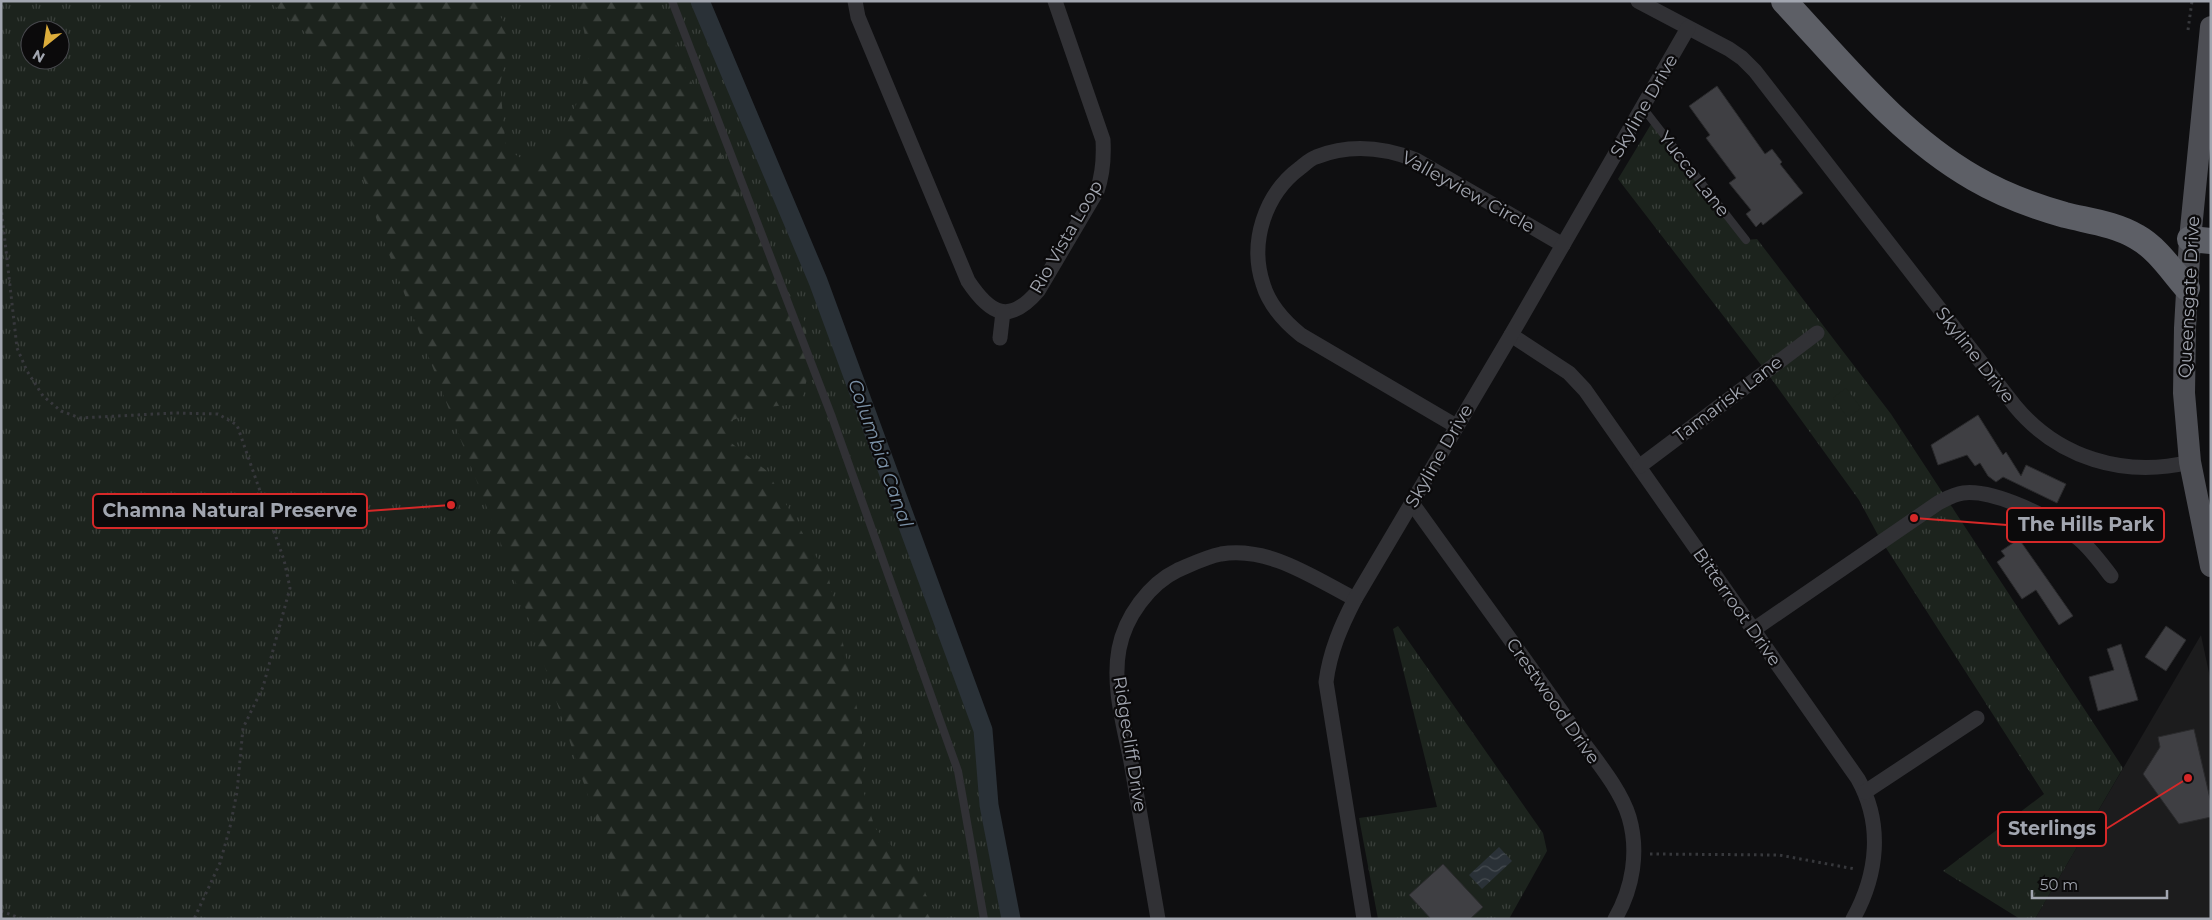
<svg xmlns="http://www.w3.org/2000/svg" width="2212" height="920" viewBox="0 0 2212 920" font-family="Montserrat,sans-serif">
	<style>
		.built { fill: #1c1c1d }
		.grass { fill: url(#grass-tufts); fill-rule: evenodd }
		.forest { fill: url(#forest-firs) }
		.pitch { fill: #1c231d }
		.water { fill: url(#water-waves) }
		.lines { fill: none; stroke-linecap: round; stroke-linejoin: round }
		.canal { stroke: #2a3137; stroke-width: 19 }
		.building { fill: #3f3f43; stroke: #2a2a2c }
		.path { stroke: #37383c; stroke-width: 3; stroke-dasharray: 2.5 4; stroke-linecap: butt }
		.lane { stroke: #313135; stroke-width: 8 }
		.street { stroke: #313135; stroke-width: 15 }
		.primary { stroke: #4d4e54; stroke-width: 22 }
		.highway { stroke: #5d5f66; stroke-width: 26 }
		.labels { text-anchor: middle; stroke-width: 4.5; stroke-linejoin: round; paint-order: stroke }
		.street-label { font-size: 18px; fill: #a2a6b0; stroke: #0b0a0b }
		.water-label { font-size: 19px; font-style: italic; fill: #7c92a8; stroke: #0b0a0b }
		.leader { fill: none; stroke: #d62828; stroke-width: 2 }
		.callout-dot { fill: #d62828; stroke: #0b0a0b; stroke-width: 2 }
		.callout { fill: #0b0a0b; stroke: #d62828; stroke-width: 2 }
		.callout-label { font-size: 19px; text-anchor: middle; font-weight: bold; fill: #a2a6b0 }
	</style>
	<defs>
		<pattern id="grass-tufts" width="24" height="20" patternUnits="userSpaceOnUse" patternTransform="scale(1.25)"><rect width="24" height="20" fill="#1c231d"/><path d="M3 7l-1-3M5 7V3M7 7l1-3M15 17l-1-3M17 17v-4M19 17l1-3" fill="none" stroke="#3a403b"/></pattern>
		<pattern id="forest-firs" width="22" height="20" patternUnits="userSpaceOnUse" patternTransform="scale(1.25)"><rect width="22" height="20" fill="#1c231d"/><path d="M5 1l3.5 6h-7zM16 11l3.5 6h-7z" fill="#3a403b"/></pattern>
		<pattern id="water-waves" width="16" height="10" patternUnits="userSpaceOnUse" patternTransform="scale(1.25)"><rect width="16" height="10" fill="#2a3137"/><path d="M0 5q4-4 8 0t8 0" fill="none" stroke="#464c51"/></pattern>
	</defs>
	<rect width="100%" height="100%" fill="#0f0f11"/>
	<polygon class="built" points="2201,635 2211,682 2211,919 2035,919"/>
	<g class="grass">
		<path d="M1,1h699l118,280 165,449 6,75 22,114h-1010zM30,30h30v30h-30z"/>
		<polygon points="1653,121 1746,240 1757,239 1891,414 2123,768 2035,919 2020,919 1943,871 2044,794 1879,537 1859,500 1765,370 1618,179"/>
		<polygon points="1398,626 1543,833 1547,851 1509,919 1378,919 1359,818 1437,807 1393,629"/>
	</g>
	<polygon class="forest" points="269,1 491,1 511,34 500,84 506,149 531,164 558,140 579,99 589,56 578,1 658,1 747,217 805,322 810,366 801,404 766,407 733,420 730,442 767,471 829,579 862,731 862,787 875,828 911,867 939,919 629,919 523,601 382,236 343,116 315,41"/>
	<polygon class="pitch" points="1846,388 1861,408 1848,418 1833,398"/>
	<polygon class="water" points="1499,847 1512,861 1482,889 1469,875"/>
	<g class="lines">
		<polyline class="canal" points="700,1 818,281 983,730 989,805 1011,919"/>
	</g>
	<g class="building">
		<polygon points="1717,86 1765,154 1772,149 1782,162 1780,164 1803,193 1763,225 1761,222 1756,227 1746,214 1751,210 1729,183 1736,178 1706,138 1710,135 1689,106"/>
		<polygon points="1978,415 2003,455 2006,452 2021,476 2026,465 2066,484 2057,503 2003,477 1996,482 1988,476 1980,463 1975,466 1967,455 1938,465 1931,445"/>
		<polygon points="2019,539 2073,616 2059,625 2036,590 2022,599 1997,562 2005,556 2001,551"/>
		<polygon points="2166,626 2186,640 2166,671 2145,657"/>
		<polygon points="2121,644 2138,700 2098,711 2089,677 2114,670 2107,649"/>
		<polygon points="2194,729 2211,803 2211,817 2179,824 2143,774 2160,747 2158,737"/>
		<polygon points="1443,864 1483,907 1470,919 1431,919 1409,895"/>
	</g>
	<g class="lines">
		<g class="path">
			<polyline points="2188,30 2192,1"/>
			<polyline points="1,206 17,348 27,371 43,396 61,411 80,418 174,413 218,414 237,425 284,560 290,588 263,687 243,728 237,792 230,827 220,863 194,919"/>
			<polyline points="1650,854 1779,855 1855,869"/>
			<polyline points="1,911 22,919"/>
		</g>
		<g class="lane">
			<polyline points="672,1 832,417 958,771 984,919"/>
			<polyline points="1643,108 1746,240"/>
		</g>
		<g class="street">
			<path d="M855,1l3,16 110,264c22,33 41,44 70,10l59,-100c6,-17 7,-33 6,-51l-48,-139"/>
			<path d="M1638,1l91,48 13,9 13,13 260,335c43,52 109,72 175,56"/>
			<path d="M1511,335l58,38 16,17 273,389c25,45 20,95 -5,140"/>
			<polyline points="1000,338 1003,312"/>
			<path d="M1456,426l-155,-91c-16,-13 -32,-30 -38,-51 -14,-42 2,-90 37,-116 5,-4 10,-9 16,-11 33,-13 67,-10 100,3l147,85"/>
			<polyline points="1640,466 1817,333"/>
			<path d="M1412,503c54,76 110,151 163,228 17,25 45,56 54,86 10,34 4,71 -14,102"/>
			<path d="M1753,630l185,-127c8,-4 16,-9 25,-10 31,-4 92,26 116,46 12,10 22,24 32,37"/>
			<polyline points="1865,792 1977,718"/>
			<path d="M1158,919c-9,-53 -18,-105 -27,-157 -7,-36 -19,-76 -12,-113 6,-32 30,-65 59,-79 14,-6 28,-13 43,-16 48,-8 93,24 134,45"/>
			<path d="M1364,919l-38,-237c4,-31 15,-56 29,-83l156,-264 177,-307"/>
		</g>
		<polyline class="primary" points="2211,27 2190,239 2185,328 2184,393 2190,462 2211,566"/>
		<g class="highway">
			<path d="M1784,1c59,63 115,134 190,177 29,17 59,28 91,37 24,6 50,9 72,22 20,11 35,34 50,51"/>
			<polyline points="2190,239 2211,241"/>
		</g>
	</g>
	<g class="labels">
		<g class="street-label">
			<text transform="translate(1644 106) rotate(-60)" y="6">Skyline Drive</text>
			<text transform="translate(1694 174) rotate(52)" y="6">Yucca Lane</text>
			<text transform="translate(1468 192) rotate(29)" y="6">Valleyview Circle</text>
			<text transform="translate(1066 237) rotate(-60)" y="6">Rio Vista Loop</text>
			<text transform="translate(2189 297) rotate(-87)" y="6">Queensgate Drive</text>
			<text transform="translate(1975 355) rotate(52)" y="6">Skyline Drive</text>
			<text transform="translate(1728 399) rotate(-37)" y="6">Tamarisk Lane</text>
			<text transform="translate(1439 456) rotate(-60)" y="6">Skyline Drive</text>
			<text transform="translate(1737 607) rotate(55)" y="6">Bitterroot Drive</text>
			<text transform="translate(1553 701) rotate(55)" y="6">Crestwood Drive</text>
			<text transform="translate(1130 744) rotate(81)" y="6">Ridgecliff Drive</text>
		</g>
		<g class="water-label">
			<text transform="translate(881 453) rotate(70)" y="7">Columbia Canal</text>
		</g>
	</g>
	<path class="leader" d="M451 505L367 511M1914 518L2007 525M2188 778L2106 829"/>
	<g class="callout-dot">
		<circle cx="451" cy="505" r="5"/>
		<circle cx="1914" cy="518" r="5"/>
		<circle cx="2188" cy="778" r="5"/>
	</g>
	<g class="callout">
		<rect x="93" y="494" width="274" height="34" rx="5"/>
		<rect x="2007" y="508" width="157" height="34" rx="5"/>
		<rect x="1998" y="812" width="108" height="34" rx="5"/>
	</g>
	<g class="callout-label">
		<text x="230" y="517">Chamna Natural Preserve</text>
		<text x="2086" y="531">The Hills Park</text>
		<text x="2052" y="835">Sterlings</text>
	</g>
	<rect width="2212" height="920" fill="none" stroke="#a2a6b0" stroke-width="5"/>
	<g transform="translate(45 45) rotate(210)"><circle r="24" fill="#0b0a0b" stroke="#47484d"/>
	<path d="M0-4L9 19L0 12L-9 19Z" fill="#ddad3b"/>
	<text y="-8" font-size="14" font-weight="bold" text-anchor="middle" fill="#a2a6b0">N</text>
	</g>
	<path d="M2032 890v8h135v-8" fill="none" stroke="#a2a6b0" stroke-width="2.5"/>
	<text x="2040" y="890" font-size="15" fill="#a2a6b0" stroke="#0b0a0b" stroke-width="4" paint-order="stroke">50 m</text>
</svg>
